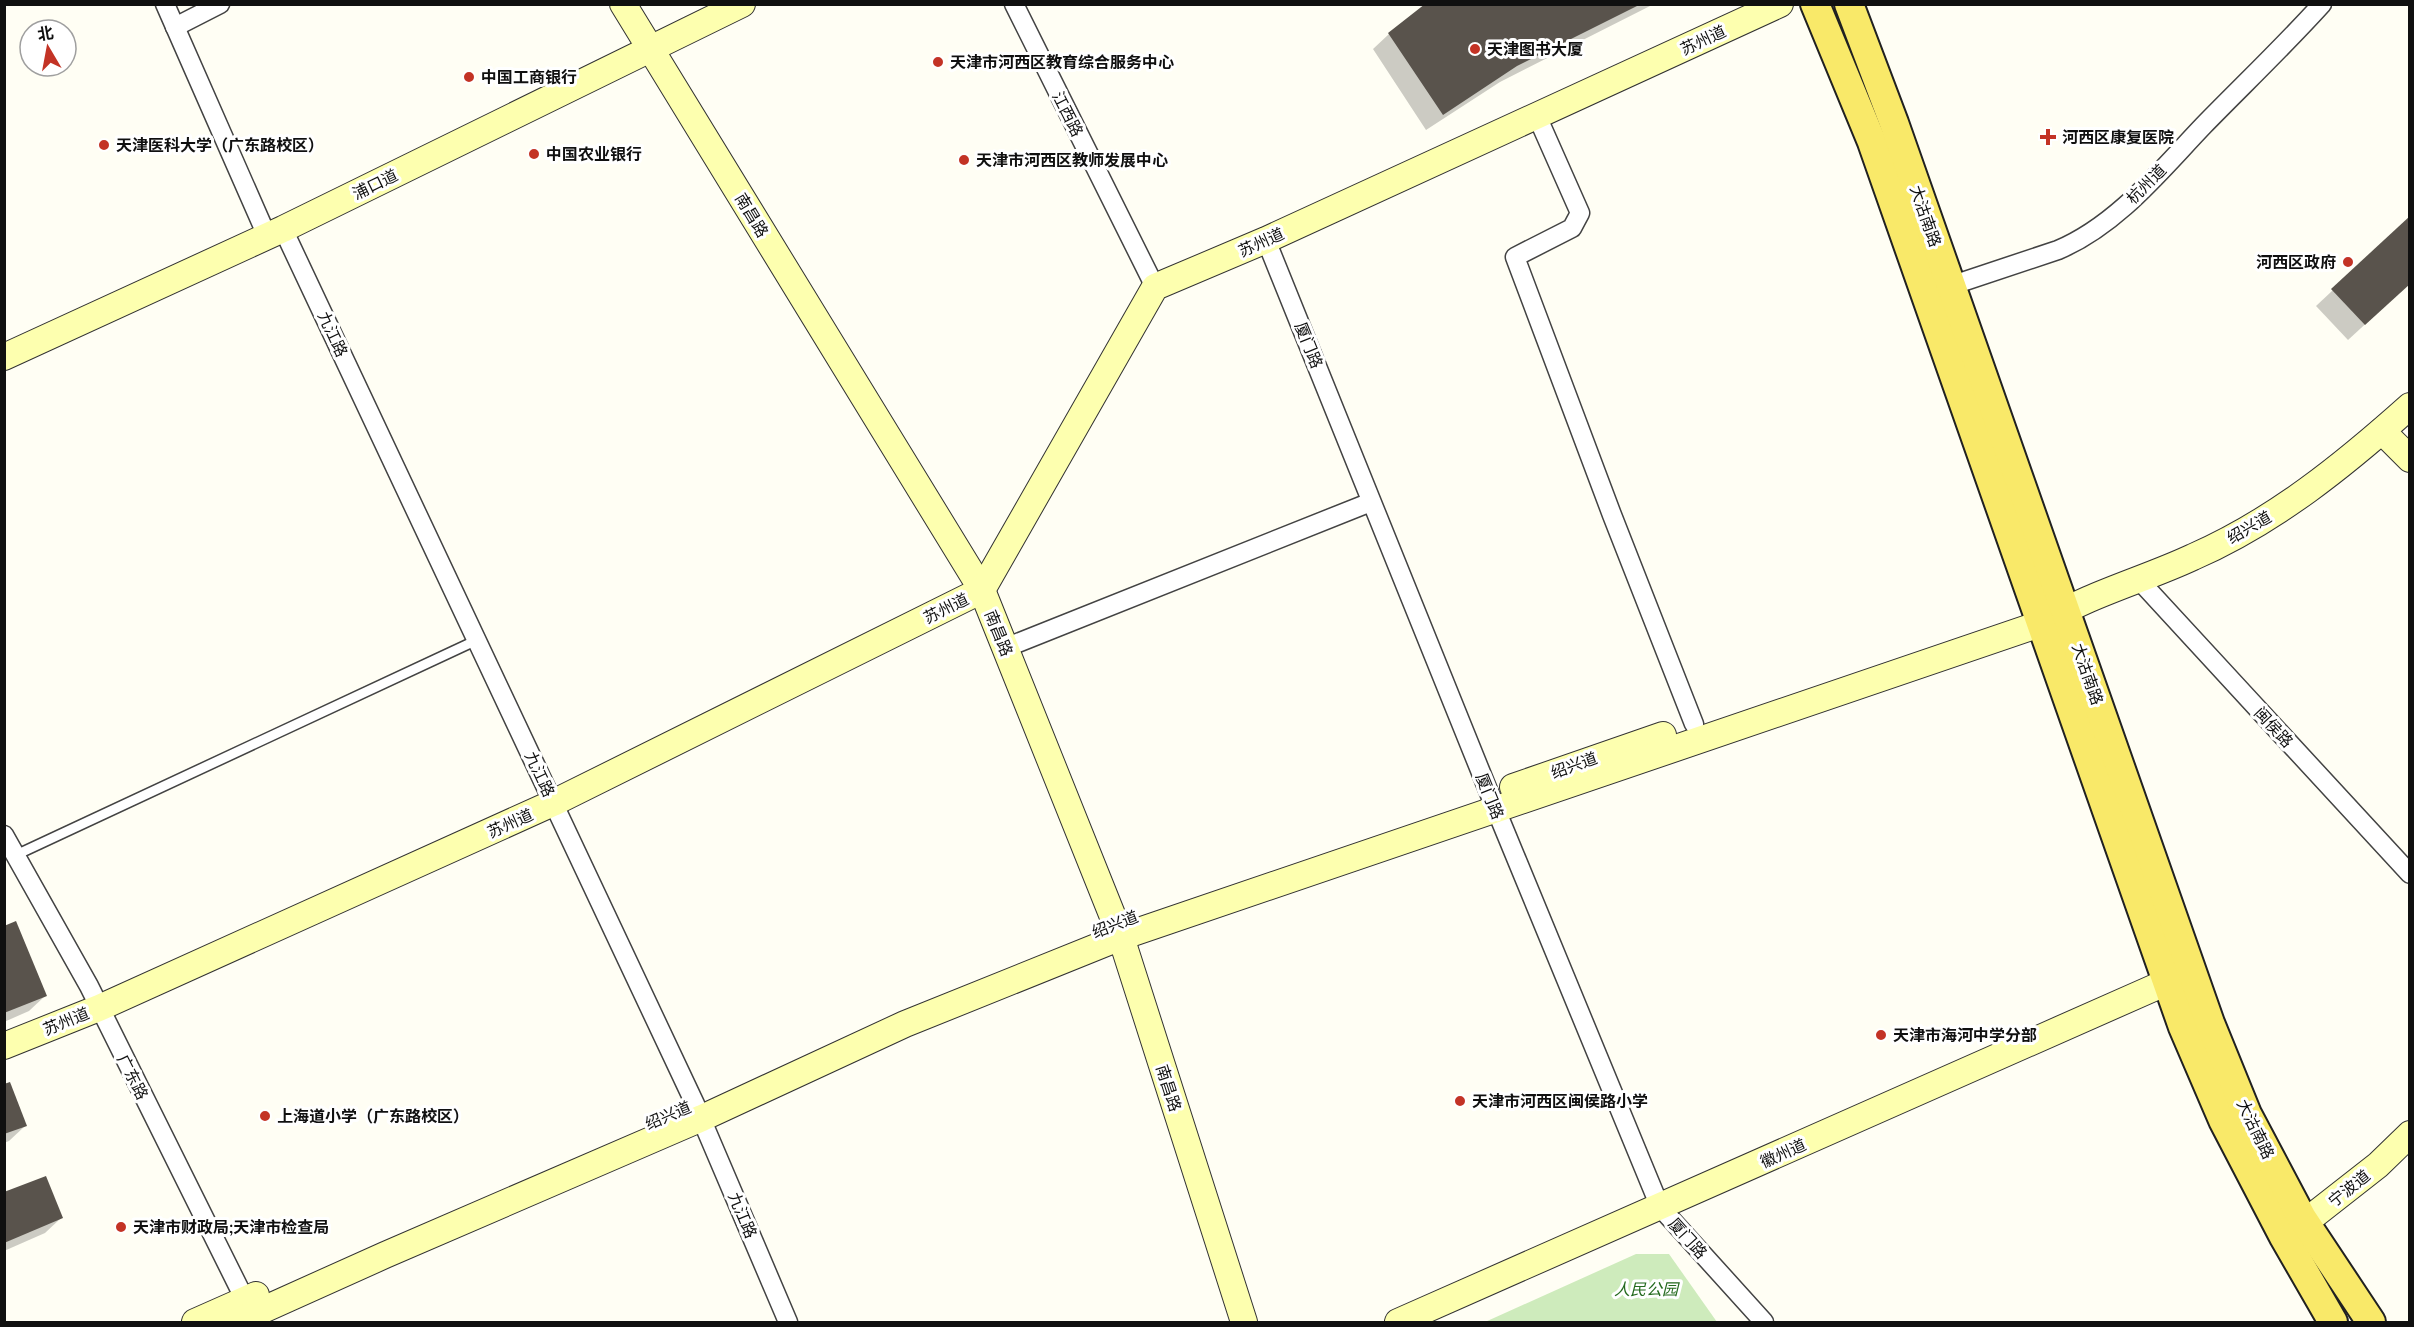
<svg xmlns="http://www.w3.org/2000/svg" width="2414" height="1327" viewBox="0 0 2414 1327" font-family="Lora,'Noto Sans SC',serif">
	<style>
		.green { fill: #ceebbc }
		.shadow { fill: #0003 }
		.building { fill: #59534c }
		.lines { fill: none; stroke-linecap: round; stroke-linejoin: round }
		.lane-casing { stroke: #434343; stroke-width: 12 }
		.street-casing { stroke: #434343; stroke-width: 21 }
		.secondary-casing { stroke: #323232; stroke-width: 28 }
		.primary-casing { stroke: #212121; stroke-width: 32 }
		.lane { stroke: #fff; stroke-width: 9 }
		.street { stroke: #fff; stroke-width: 18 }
		.secondary { stroke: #fdffaf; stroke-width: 26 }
		.primary { stroke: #f9e969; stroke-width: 28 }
		.poi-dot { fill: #c33325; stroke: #fff; stroke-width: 2 }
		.labels { text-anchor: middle; stroke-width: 6; stroke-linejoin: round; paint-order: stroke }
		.street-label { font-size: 16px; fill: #101010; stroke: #fff }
		.poi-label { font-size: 16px; font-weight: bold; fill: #101010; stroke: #fff; text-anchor: start }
		.park-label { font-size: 16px; font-style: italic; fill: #246a1e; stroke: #fff }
	</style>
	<rect width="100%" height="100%" fill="#fffef4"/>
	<polygon class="green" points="1636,1254 1669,1254 1717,1322 1485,1322"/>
	<g class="shadow">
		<polygon points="1428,4 1654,4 1500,82 1426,130 1373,49 1389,34"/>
		<polygon points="2410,218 2410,283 2348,340 2316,306"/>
		<polygon points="4,927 45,996 29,1011 4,1022"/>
		<polygon points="4,1086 25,1126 9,1141 4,1143"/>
		<polygon points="4,1194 61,1218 45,1233 4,1251"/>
	</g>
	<g class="building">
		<polygon points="1425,4 1641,4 1517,66 1443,115 1388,33"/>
		<polygon points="2410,216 2410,284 2365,325 2331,289"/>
		<polygon points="16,921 47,996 4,1013 4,926"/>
		<polygon points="10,1082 27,1126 4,1134 4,1084"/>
		<polygon points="46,1176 63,1218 4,1243 4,1192"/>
	</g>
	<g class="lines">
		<g class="lane-casing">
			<polyline id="lane" points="16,855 477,640"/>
		</g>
		<g class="street-casing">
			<g id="street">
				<polyline points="165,4 267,236"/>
				<polyline points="1014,4 1155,287"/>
				<polyline points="175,27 220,4"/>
				<polyline points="1537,116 1580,213 1572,228 1515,257 1612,515 1694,724"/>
				<polyline points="283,229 695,1104 788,1322"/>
				<polyline points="1266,240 1490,795 1660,1207 1764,1322"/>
				<path d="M1941,289l117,-39c59,-25 102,-79 145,-124 40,-41 81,-80 119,-122"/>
				<polyline points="2139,580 2410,874"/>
				<polyline points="1005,648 1371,502"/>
				<polyline points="4,835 89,986 250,1310"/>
			</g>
		</g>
		<g class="secondary-casing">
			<g id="secondary">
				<polyline points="623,4 982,590 1121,937 1244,1322"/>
				<polyline points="4,357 283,229 742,4"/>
				<polyline points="2382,431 2410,459"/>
				<polyline points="1513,787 1663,735"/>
				<polyline points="4,1046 99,1008 553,803 982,590 1155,287 1266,240 1780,4"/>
				<polyline points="2290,1234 2378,1165 2410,1134"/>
				<polyline points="195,1322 256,1295"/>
				<path d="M236,1322l149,-67 317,-137 203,-94 216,-87 922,-314c46,-29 101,-43 150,-66 82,-36 151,-92 217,-151"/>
				<polyline points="1398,1322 2167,982"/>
			</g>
		</g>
		<g class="primary-casing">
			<g id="primary">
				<polyline points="1815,4 1872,142 2183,1027 2223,1120 2284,1237 2333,1322"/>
				<polyline points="1849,4 1894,123 2210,1023 2247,1114 2302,1218 2371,1322"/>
			</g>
		</g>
		<use href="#lane" class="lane"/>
		<use href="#street" class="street"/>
		<use href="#secondary" class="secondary"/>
		<use href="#primary" class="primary"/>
	</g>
	<g class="poi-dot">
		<circle cx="1475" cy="49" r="6"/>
		<circle cx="938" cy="62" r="6"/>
		<circle cx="469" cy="77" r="6"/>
		<path d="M2045 128h6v6h6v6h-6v6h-6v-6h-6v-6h6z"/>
		<circle cx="104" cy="145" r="6"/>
		<circle cx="534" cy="154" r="6"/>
		<circle cx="964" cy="160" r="6"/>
		<circle cx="2348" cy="262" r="6"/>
		<circle cx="1881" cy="1035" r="6"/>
		<circle cx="1460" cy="1101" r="6"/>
		<circle cx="265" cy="1116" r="6"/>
		<circle cx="121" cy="1227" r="6"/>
	</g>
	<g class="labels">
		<g class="street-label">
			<text transform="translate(1703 40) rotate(-25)" y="6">苏州道</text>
			<text transform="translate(1068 114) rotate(63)" y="6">江西路</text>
			<text transform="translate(375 184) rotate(-26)" y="6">浦口道</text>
			<text transform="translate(2146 184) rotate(-45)" y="6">杭州道</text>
			<text transform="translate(752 215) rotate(59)" y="6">南昌路</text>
			<text transform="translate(1926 216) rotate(71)" y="6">大沽南路</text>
			<text transform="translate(1261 242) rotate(-24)" y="6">苏州道</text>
			<text transform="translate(333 334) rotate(65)" y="6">九江路</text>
			<text transform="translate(1309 345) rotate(68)" y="6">厦门路</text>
			<text transform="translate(2249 527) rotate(-30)" y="6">绍兴道</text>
			<text transform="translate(946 608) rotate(-26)" y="6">苏州道</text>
			<text transform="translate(999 633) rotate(68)" y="6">南昌路</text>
			<text transform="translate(2088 674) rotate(71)" y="6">大沽南路</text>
			<text transform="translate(2274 727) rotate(47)" y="6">闽侯路</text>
			<text transform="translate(1574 765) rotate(-20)" y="6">绍兴道</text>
			<text transform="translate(540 774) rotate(65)" y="6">九江路</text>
			<text transform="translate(1490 796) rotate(68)" y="6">厦门路</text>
			<text transform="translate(510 823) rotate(-24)" y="6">苏州道</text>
			<text transform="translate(1115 924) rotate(-21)" y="6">绍兴道</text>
			<text transform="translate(66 1021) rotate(-22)" y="6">苏州道</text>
			<text transform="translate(133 1077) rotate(63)" y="6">广东路</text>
			<text transform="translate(1169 1088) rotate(72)" y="6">南昌路</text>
			<text transform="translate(668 1115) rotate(-23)" y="6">绍兴道</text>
			<text transform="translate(2256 1129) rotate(64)" y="6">大沽南路</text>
			<text transform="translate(1783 1153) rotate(-24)" y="6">徽州道</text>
			<text transform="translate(2349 1188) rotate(-39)" y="6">宁波道</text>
			<text transform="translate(743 1215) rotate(67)" y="6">九江路</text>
			<text transform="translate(1688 1238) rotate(48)" y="6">厦门路</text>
		</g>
		<g class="poi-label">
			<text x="1487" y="55">天津图书大厦</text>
			<text x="950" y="68">天津市河西区教育综合服务中心</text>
			<text x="481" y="83">中国工商银行</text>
			<text x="2062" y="143">河西区康复医院</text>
			<text x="116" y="151">天津医科大学（广东路校区）</text>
			<text x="546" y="160">中国农业银行</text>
			<text x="976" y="166">天津市河西区教师发展中心</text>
			<text x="2336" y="268" text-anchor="end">河西区政府</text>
			<text x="1893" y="1041">天津市海河中学分部</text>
			<text x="1472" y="1107">天津市河西区闽侯路小学</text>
			<text x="277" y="1122">上海道小学（广东路校区）</text>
			<text x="133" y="1233">天津市财政局;天津市检查局</text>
		</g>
		<g class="park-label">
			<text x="1646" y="1295">人民公园</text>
		</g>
	</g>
	<rect width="2414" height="1327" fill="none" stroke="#101010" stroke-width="12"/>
	<g transform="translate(48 48) rotate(350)"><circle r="28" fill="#ffffff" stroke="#9f9f9f" stroke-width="1.5"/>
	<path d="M0-4.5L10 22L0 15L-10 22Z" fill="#c33325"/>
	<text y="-9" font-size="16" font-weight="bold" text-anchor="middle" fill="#101010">北</text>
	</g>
</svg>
